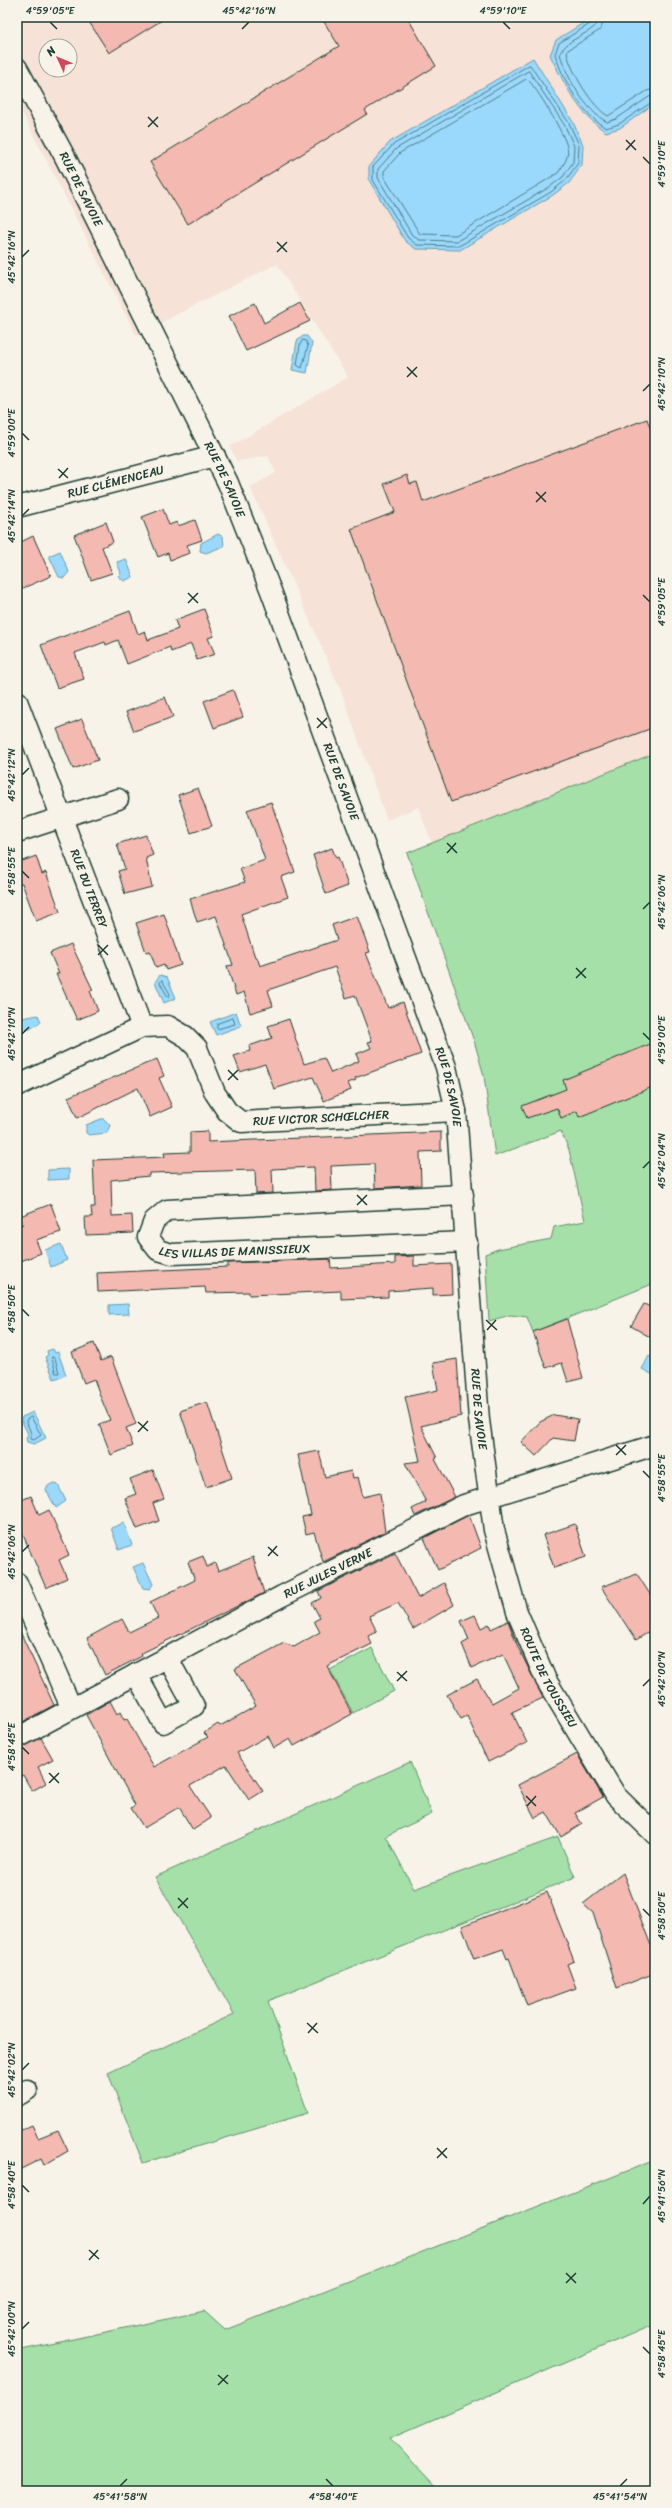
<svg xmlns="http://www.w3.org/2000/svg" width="672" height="2508" viewBox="0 0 672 2508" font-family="Sriracha,sans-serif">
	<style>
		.built { fill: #f6e2d7; fill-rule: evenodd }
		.green { fill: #a4e0a7; stroke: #628e6e }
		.water { fill: #9ad9fc; stroke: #699bac }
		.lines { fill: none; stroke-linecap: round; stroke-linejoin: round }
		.shore { stroke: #507b84; stroke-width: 1 }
		.building { fill: #f4b9b0; stroke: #1f3d34 }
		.minor-casing { stroke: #1f3d34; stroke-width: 23 }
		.minor { stroke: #f7f3e8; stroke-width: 20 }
		.ticks { fill: none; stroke: #1f3d34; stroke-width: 1.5 }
		.labels { text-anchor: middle; stroke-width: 4; stroke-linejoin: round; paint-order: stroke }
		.street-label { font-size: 12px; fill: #1f3d34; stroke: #f7f3e8 }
		.neatline { fill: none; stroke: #1f3d34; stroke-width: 1.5 }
		.ticks-label { font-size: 10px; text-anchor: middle; fill: #1f3d34 }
	</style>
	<rect width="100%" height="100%" fill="#f7f3e8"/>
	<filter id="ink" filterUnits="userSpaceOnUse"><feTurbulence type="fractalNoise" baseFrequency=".025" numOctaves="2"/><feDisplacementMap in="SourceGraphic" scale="8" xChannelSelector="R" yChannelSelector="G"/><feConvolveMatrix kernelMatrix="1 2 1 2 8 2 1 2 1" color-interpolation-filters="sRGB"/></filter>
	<g filter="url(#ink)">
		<path class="built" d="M17,17h638v736l-223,90 -14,-36 -31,13 -47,-132 -90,-201 26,-14 -8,-17 -31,5 -7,-14 118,-70 -71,-113 -141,71 -119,-232zM46,46h24v24h-24z"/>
		<g class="green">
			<polygon points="655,753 655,1283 533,1332 527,1317 510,1315 489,1321 485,1254 498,1249 551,1239 554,1227 585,1221 569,1150 561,1131 495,1156 484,1076 475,1044 407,853"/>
			<polygon points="372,1648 394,1691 353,1713 330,1670"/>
			<polygon points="410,1762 432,1814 386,1836 414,1889 558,1837 575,1877 268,2001 308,2113 143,2163 108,2073 234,2014 155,1877"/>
			<polygon points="655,2160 655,2324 390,2438 440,2491 17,2491 17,2351 204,2311 225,2330"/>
		</g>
		<g class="water">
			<path d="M593,17h62v86l-35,25 -14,4c-28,-19 -41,-47 -56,-77l6,-15z"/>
			<polygon points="533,58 573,122 583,145 582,165 569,183 553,195 460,250 416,249 405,241 369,180 369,166 390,142"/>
			<polygon points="303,336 307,336 312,343 307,373 292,370 297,341"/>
			<polygon points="218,534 223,537 224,546 206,553 200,551 201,543"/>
			<polygon points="60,551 69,572 64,578 59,577 49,556"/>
			<polygon points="126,559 133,577 124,581 118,576 121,573 117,562"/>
			<polygon points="160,975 167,977 176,998 164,1003 155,982"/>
			<polygon points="236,1012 241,1026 216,1035 210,1022"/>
			<polygon points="38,1015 41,1022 30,1029 18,1031 17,1019"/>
			<polygon points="101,1119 104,1119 110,1125 107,1133 89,1135 86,1133 86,1125"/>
			<polygon points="69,1169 69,1179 48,1180 48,1170"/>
			<polygon points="61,1244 67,1260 51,1267 45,1250"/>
			<polygon points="128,1304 129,1314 109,1315 109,1305"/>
			<polygon points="53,1349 55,1353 58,1352 66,1375 54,1379 45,1357 48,1355 47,1351"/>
			<polygon points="649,1356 655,1359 655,1376 642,1369"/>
			<polygon points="33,1412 46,1438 34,1444 27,1442 26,1438 28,1434 21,1420 22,1417"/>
			<polygon points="53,1483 58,1485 66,1501 56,1508 46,1490 48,1486"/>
			<polygon points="124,1523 132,1545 119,1550 111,1528"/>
			<polygon points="143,1563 153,1584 150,1589 143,1588 133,1567"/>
		</g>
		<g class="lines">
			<g class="shore">
				<path d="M595,17l-2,5 -34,21 -4,11c8,26 27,60 51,74l13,-4 36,-24"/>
				<path d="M600,17c-1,16 -34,20 -40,37 7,24 25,56 47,68l9,-3 33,-22 6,-2"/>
				<path d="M606,17l-6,13 -32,20 -1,3c4,18 25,54 41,63l39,-25 8,-2"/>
				<polygon points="530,65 569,123 579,145 578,163 566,180 551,192 459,246 417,245 408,238 373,180 373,167 393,145"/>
				<polygon points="529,71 565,126 574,146 573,162 563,177 548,188 457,241 419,240 412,235 378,178 378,169 396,149"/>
				<path d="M527,79c9,7 38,56 40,68 3,10 -4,18 -9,26l-102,62 -36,-1 -36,-57v-6l16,-18z"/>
				<polygon points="303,340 306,341 308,346 302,368 297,365 300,345"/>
				<polygon points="162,980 170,994 168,997 160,983"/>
				<polygon points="233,1018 235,1024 217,1029 217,1024"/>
				<polygon points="52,1357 55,1358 59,1373 56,1373"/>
				<polygon points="31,1417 41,1435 34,1440 31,1439 31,1433 26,1421"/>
			</g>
		</g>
		<g class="building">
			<polygon points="86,17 167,17 109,53"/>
			<polygon points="321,17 407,17 436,66 365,110 367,114 188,224 150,162 339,46"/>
			<polygon points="255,303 264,323 300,303 310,321 246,351 229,316"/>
			<polygon points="647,419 655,441 655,727 451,802 351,529 395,512 384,484 407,475 410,484 417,482 423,502"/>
			<polygon points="163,509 169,525 177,522 178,526 195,520 202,540 187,545 190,553 170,560 168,553 158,557 142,517"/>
			<polygon points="106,522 113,542 102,547 112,573 91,580 74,535"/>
			<polygon points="33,536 51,576 21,589 17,579 17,544"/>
			<polygon points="204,609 214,636 208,638 215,654 197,660 191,644 171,652 170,647 127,664 118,640 106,645 105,642 75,653 84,679 57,688 41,645 130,611 138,634 145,631 148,640 178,629 175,620"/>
			<polygon points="233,690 243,717 214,728 204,701"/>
			<polygon points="165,697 173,717 134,731 126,712"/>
			<polygon points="82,719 98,760 73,769 57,729"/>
			<polygon points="198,788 212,826 191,833 178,795"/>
			<polygon points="271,802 295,872 281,877 288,897 241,914 255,957 257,957 260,966 337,940 332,925 357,916 370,952 366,953 388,1008 403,1002 421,1054 355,1078 356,1080 348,1083 351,1090 324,1101 313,1077 274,1089 265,1064 240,1072 234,1056 250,1051 249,1046 272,1038 268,1026 289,1019 304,1064 324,1058 331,1073 359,1061 356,1054 371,1048 368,1042 372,1041 355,995 346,998 335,967 268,990 273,1006 250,1013 244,992 236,995 227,966 233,965 216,916 197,922 190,899 245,882 240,869 265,860 247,810"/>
			<polygon points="146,835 153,855 146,858 152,887 125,894 118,871 125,869 117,844"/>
			<polygon points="332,848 336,858 338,857 348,886 326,894 313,855"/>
			<polygon points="36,856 42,874 46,872 60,912 36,921 22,883 17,884 17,863"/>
			<polygon points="164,914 181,965 166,970 164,965 156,968 150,951 146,952 136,923"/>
			<polygon points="71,944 93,990 90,991 98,1011 77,1020 56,974 59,974 50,953"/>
			<polygon points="655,1042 655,1086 579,1117 577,1111 561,1118 557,1108 527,1118 522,1106 566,1089 563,1080"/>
			<polygon points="157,1059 164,1076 159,1078 172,1107 150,1117 138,1088 77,1118 68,1097"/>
			<polygon points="208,1131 208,1142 441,1132 441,1151 420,1152 421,1185 375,1188 374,1164 331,1166 332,1190 315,1191 314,1167 272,1169 273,1193 256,1194 255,1170 149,1173 149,1176 111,1180 112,1216 132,1215 133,1233 86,1235 85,1217 92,1217 91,1207 95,1207 93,1160 165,1157 164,1153 190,1152 190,1132"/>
			<polygon points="51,1204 61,1232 36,1240 41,1253 21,1261 17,1250 17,1226 23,1224 20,1216"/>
			<polygon points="414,1256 414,1266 451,1264 452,1294 433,1295 433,1288 388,1291 388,1297 341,1299 341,1291 249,1295 249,1292 206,1293 205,1287 98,1292 97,1273 228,1267 228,1263 330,1259 331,1268 395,1264 395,1257"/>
			<polygon points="644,1304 655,1309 655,1340 631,1326"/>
			<polygon points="567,1319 583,1378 568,1382 562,1363 546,1368 533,1332"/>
			<polygon points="94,1343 101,1361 111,1357 136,1424 126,1428 133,1446 111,1455 99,1424 110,1420 101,1398 94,1379 84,1383 72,1352"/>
			<polygon points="457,1359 461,1416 421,1426 437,1458 435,1459 455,1497 415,1516 412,1509 426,1502 405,1463 420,1461 405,1397 438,1390 433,1363"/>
			<polygon points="207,1402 232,1478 206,1487 180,1411"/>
			<polygon points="554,1415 578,1419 574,1441 553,1438 536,1456 521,1442 540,1422"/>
			<polygon points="319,1451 325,1477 351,1471 353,1478 358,1477 363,1497 380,1493 385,1532 323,1562 314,1532 306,1534 302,1517 311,1515 298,1455"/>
			<polygon points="153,1470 164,1499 153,1503 159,1521 137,1529 125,1498 136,1494 130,1479"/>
			<polygon points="31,1496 39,1515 49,1510 69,1555 59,1560 67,1578 46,1588 17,1521 17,1502"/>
			<polygon points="469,1515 481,1548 438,1570 424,1538"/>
			<polygon points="575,1524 586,1557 554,1568 543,1535"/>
			<polygon points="395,1553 418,1598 444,1583 454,1605 413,1629 398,1603 369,1616 377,1632 368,1636 372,1644 327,1666 352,1714 294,1746 290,1739 274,1748 268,1736 237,1753 263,1791 249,1800 226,1765 190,1786 211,1818 193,1830 179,1807 144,1828 131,1808 135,1805 86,1715 110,1701 117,1714 120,1712 124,1720 127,1719 154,1767 208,1737 204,1733 218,1724 220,1726 256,1706 235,1669 284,1643 294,1647 320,1632 314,1621 320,1618 312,1603 321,1598 318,1591"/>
			<polygon points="203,1556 207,1567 215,1563 218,1571 253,1557 264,1593 140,1654 142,1656 105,1675 87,1638 122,1619 129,1632 158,1618 150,1602 195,1580 188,1562"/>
			<polygon points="637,1574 655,1602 655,1628 636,1640 601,1587"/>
			<polygon points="475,1615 481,1628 489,1624 491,1629 508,1621 518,1647 543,1698 512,1712 527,1743 488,1762 467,1716 461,1719 447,1695 477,1679 492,1703 519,1688 503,1654 472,1668 462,1644 469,1640 461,1621"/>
			<polygon points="17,1625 54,1705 17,1725"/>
			<polygon points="41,1738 53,1759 38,1767 46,1783 32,1791 23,1775 17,1778 17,1749"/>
			<polygon points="577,1754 603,1797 575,1813 582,1824 561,1837 546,1812 535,1818 518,1785"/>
			<polygon points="623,1873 655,1956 655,1973 617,1988 593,1913 583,1904"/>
			<polygon points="547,1892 574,1961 567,1964 576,1988 527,2006 509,1958 507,1959 503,1949 474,1959 462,1926"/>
			<polygon points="32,2125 38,2138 58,2130 68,2151 44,2165 41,2159 17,2171 17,2132"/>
		</g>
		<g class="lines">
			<g class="minor-casing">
				<g id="minor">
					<path id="s1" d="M17,68l48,89 163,326 43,108 175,476 10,44 23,309 15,110 23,82 29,68 70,116 39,38"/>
					<path id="s2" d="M17,507l198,-51"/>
					<path id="s3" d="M17,701l125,326"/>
					<polyline points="17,832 118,799"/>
					<path id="s4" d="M17,1086l125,-59 26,-1 17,10 12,12 18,45 12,18 14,11 215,-11"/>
					<path id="s5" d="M463,1195l-296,15 -13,11 -6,16 10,13 14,4 295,-12"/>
					<polyline points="17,1583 71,1707"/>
					<polyline points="136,1674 163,1723 194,1706 167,1657"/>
					<path id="s6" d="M17,1738l265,-142 182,-91 191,-60"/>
					<polyline points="17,2096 27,2090"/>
				</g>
			</g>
			<use href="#minor" class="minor"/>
		</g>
	</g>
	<path class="ticks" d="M50,22l7,7M503,22l7,7M242,29l7,-7M148,117l10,10M148,127l10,-10M626,140l10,10M626,150l9,-10M643,157l7,7M277,242l10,10M277,252l10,-10M22,257l7,-7M407,367l10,10M407,377l10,-10M643,391l7,-7M22,433l7,7M58,469l10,9M59,478l9,-10M536,492l10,10M536,502l10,-10M22,516l7,-7M188,593l10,10M643,595l7,7M188,603l10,-10M317,718l10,10M317,728l10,-10M22,775l7,-7M447,843l10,10M447,853l9,-10M22,871l7,7M643,909l7,-7M98,945l10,10M98,955l10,-10M576,968l10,10M576,978l10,-10M643,1033l7,7M22,1034l7,-7M228,1070l10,10M228,1080l10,-10M643,1168l7,-7M357,1195l10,10M357,1205l10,-10M22,1309l7,7M486,1320l11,10M487,1330l9,-10M138,1422l10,9M138,1432l10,-11M616,1445l10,10M616,1455l10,-10M643,1471l7,7M268,1547l10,9M22,1552l7,-7M268,1556l9,-10M397,1672l10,9M397,1681l10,-10M643,1686l7,-7M22,1747l7,7M49,1773l10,10M49,1783l10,-10M526,1796l10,10M527,1806l9,-10M178,1898l10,10M178,1908l10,-10M643,1909l7,7M307,2023l11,10M308,2033l9,-10M22,2070l7,-7M437,2148l10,10M437,2158l10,-10M22,2185l7,7M643,2204l7,-8M89,2250l10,9M89,2260l9,-10M566,2273l10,10M566,2283l10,-10M22,2329l7,-7M643,2347l7,7M218,2375l10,9M218,2385l10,-10M326,2479l7,7M120,2486l7,-7M620,2486l7,-7"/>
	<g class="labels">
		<g class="street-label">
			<text dy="4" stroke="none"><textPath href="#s1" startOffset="137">RUE DE SAVOIE</textPath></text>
			<text dy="4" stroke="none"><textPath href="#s1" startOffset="461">RUE DE SAVOIE</textPath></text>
			<text dy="4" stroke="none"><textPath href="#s2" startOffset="102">RUE CLÉMENCEAU</textPath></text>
			<text dy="4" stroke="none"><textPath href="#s1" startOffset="785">RUE DE SAVOIE</textPath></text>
			<text dy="4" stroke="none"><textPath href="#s3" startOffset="201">RUE DU TERREY</textPath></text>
			<text dy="4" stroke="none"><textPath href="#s1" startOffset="1109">RUE DE SAVOIE</textPath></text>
			<text dy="4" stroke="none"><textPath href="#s4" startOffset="369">RUE VICTOR SCHŒLCHER</textPath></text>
			<text dy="4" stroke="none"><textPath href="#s5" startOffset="424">LES VILLAS DE MANISSIEUX</textPath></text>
			<text dy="4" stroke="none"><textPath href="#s1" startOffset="1433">RUE DE SAVOIE</textPath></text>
			<text dy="4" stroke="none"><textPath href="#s6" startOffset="352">RUE JULES VERNE</textPath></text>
			<text dy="4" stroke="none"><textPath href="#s1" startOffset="1713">ROUTE DE TOUSSIEU</textPath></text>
		</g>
	</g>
	<rect width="672" height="2508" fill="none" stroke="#f7f3e8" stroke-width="44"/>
	<g transform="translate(58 58) rotate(314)"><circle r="19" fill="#f7f3e8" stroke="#a1aaa0"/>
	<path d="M0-3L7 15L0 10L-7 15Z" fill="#d1495b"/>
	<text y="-6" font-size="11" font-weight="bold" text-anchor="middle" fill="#1f3d34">N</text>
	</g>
	<rect x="22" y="22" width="628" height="2464" class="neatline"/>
	<g class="ticks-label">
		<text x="50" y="14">4°59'05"E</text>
		<text x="249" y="14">45°42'16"N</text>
		<text x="503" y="14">4°59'10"E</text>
		<text transform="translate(661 164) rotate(-90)" y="4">4°59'10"E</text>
		<text transform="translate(11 257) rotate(-90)" y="4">45°42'16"N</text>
		<text transform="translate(661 384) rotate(-90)" y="4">45°42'10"N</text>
		<text transform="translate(11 433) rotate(-90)" y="4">4°59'00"E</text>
		<text transform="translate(11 516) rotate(-90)" y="4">45°42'14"N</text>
		<text transform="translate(661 602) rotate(-90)" y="4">4°59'05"E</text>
		<text transform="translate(11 775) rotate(-90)" y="4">45°42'12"N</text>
		<text transform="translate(11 871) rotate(-90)" y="4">4°58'55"E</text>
		<text transform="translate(661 902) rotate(-90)" y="4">45°42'06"N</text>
		<text transform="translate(11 1034) rotate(-90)" y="4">45°42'10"N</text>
		<text transform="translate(661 1040) rotate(-90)" y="4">4°59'00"E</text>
		<text transform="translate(661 1161) rotate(-90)" y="4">45°42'04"N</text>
		<text transform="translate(11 1309) rotate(-90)" y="4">4°58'50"E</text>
		<text transform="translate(661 1478) rotate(-90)" y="4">4°58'55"E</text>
		<text transform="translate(11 1552) rotate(-90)" y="4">45°42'06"N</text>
		<text transform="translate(661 1679) rotate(-90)" y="4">45°42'00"N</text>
		<text transform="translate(11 1747) rotate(-90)" y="4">4°58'45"E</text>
		<text transform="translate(661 1916) rotate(-90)" y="4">4°58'50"E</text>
		<text transform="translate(11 2070) rotate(-90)" y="4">45°42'02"N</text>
		<text transform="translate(11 2185) rotate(-90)" y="4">4°58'40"E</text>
		<text transform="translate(661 2196) rotate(-90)" y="4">45°41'56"N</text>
		<text transform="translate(11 2329) rotate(-90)" y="4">45°42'00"N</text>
		<text transform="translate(661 2354) rotate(-90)" y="4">4°58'45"E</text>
		<text x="120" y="2500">45°41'58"N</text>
		<text x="333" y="2500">4°58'40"E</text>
		<text x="620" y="2500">45°41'54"N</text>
	</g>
</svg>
